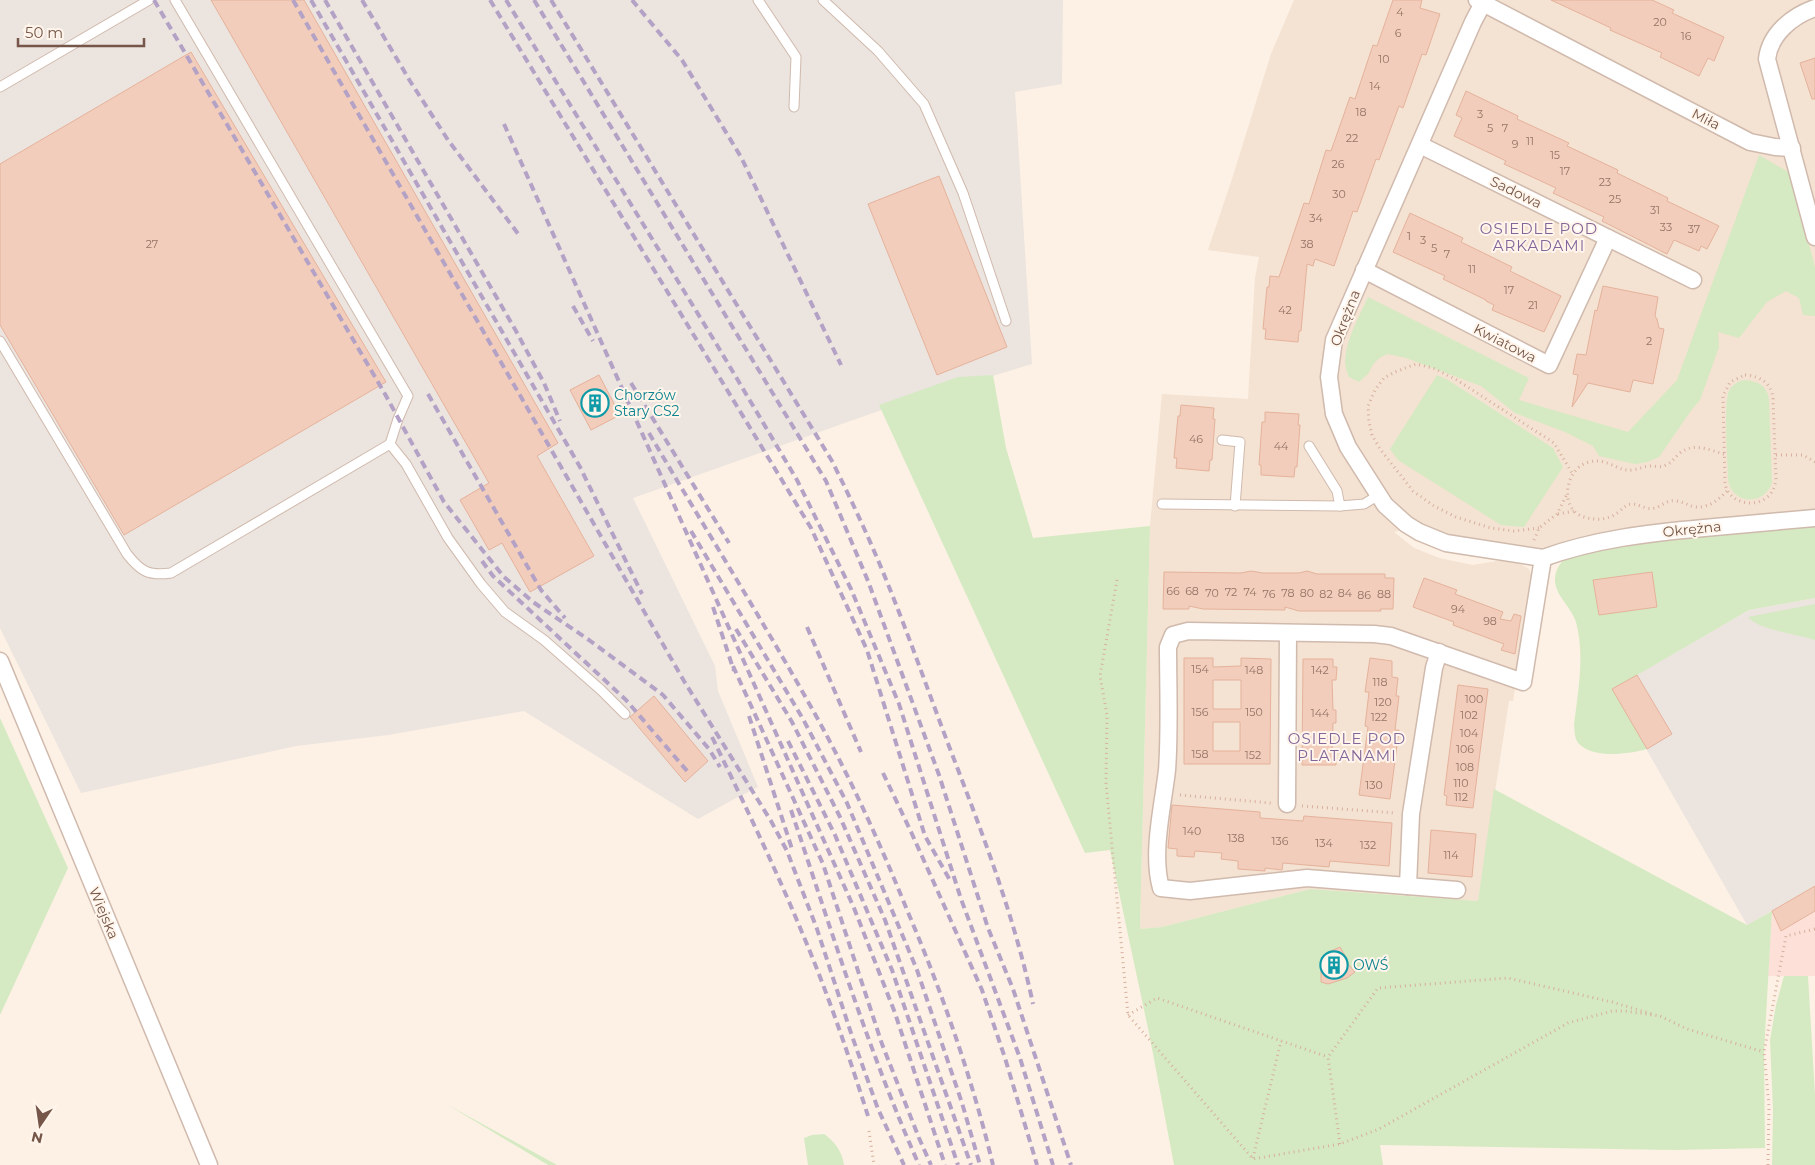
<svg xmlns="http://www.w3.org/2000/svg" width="1815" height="1165" viewBox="0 0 1815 1165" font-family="Montserrat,sans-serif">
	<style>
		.residential { fill: #f4e2d2 }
		.commercial { fill: #fde0d8 }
		.industrial { fill: #ece4df }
		.green { fill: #d5eac2 }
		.building { fill: #f2cdbb; stroke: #e5b29b; fill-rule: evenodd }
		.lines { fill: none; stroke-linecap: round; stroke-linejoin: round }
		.service-casing { stroke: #d0baad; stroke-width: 11 }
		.minor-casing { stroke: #d0baad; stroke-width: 19 }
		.path { stroke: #d7b09e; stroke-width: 3; stroke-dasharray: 1 4; stroke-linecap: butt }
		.service { stroke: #fff; stroke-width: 9 }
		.minor { stroke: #fff; stroke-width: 16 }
		.rail { stroke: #b3a2c6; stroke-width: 4; stroke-dasharray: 8 5; stroke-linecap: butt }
		.labels { text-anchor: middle; stroke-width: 4; stroke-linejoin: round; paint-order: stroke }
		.number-label { font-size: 11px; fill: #947466 }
		.street-label { font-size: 14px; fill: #755649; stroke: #fff5eb }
		.culture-label { font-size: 14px; fill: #0d838f; stroke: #fff5eb; text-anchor: start }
		.neighbourhood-label { font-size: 15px; letter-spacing: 1px; fill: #836599; stroke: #fff5eb }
	</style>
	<rect width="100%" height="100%" fill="#fcf1e4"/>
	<polygon class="residential" points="1294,0 1815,0 1815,510 1650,526 1587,535 1541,548 1454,536 1421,524 1394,532 1414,548 1439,558 1473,565 1503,560 1517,562 1529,569 1532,578 1513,701 1509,701 1478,901 1310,889 1162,927 1140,929 1150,526 1162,394 1248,399 1255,278 1259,257 1208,250 1232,179 1271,54"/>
	<polygon class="commercial" points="1815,886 1815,976 1768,976 1772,911"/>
	<g class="industrial">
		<polygon points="0,0 1063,0 1062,84 1015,92 1032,364 890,407 633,498 715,666 718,691 758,787 734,799 698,819 524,711 388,735 296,746 81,793 0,628"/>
		<polygon points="1815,598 1815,886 1747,925 1612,689 1749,610"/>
	</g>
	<g class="green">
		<path d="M1759,155l31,18 25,94v49l-12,-1 -4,-17 -13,-7 -19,11 -28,36 -21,-6 1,15 -19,53 -10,12 -31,45 -12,5 -12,2 -36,-8 -6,-10 -28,-14 -50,-19 -34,-27 -75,-28 -18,-4 -7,3 -7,6 -6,11 -9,8 -10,-5c-2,-5 -4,-10 -4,-16 1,-22 14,-44 23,-64l161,81 -10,22 109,32 49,-52z"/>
		<polygon points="993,375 1006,448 1033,538 1150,526 1140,929 1162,927 1310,889 1478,901 1494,789 1747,925 1772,911 1764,1052 1765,1148 1674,1150 1380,1145 1383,1165 1174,1165 1150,1038 1110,850 1085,853 879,405 958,377"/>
		<polygon points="1437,375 1448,380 1553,448 1563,467 1524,527 1501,525 1398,460 1390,449"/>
		<path d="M1744,380c13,1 23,5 25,19l3,84c-9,24 -41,21 -44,-4 0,-18 -5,-74 1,-88 3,-6 9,-10 15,-11z"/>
		<path d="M1815,526v72l-66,12 -136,79 34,60c-18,5 -53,10 -68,-5 -5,-5 -4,-13 -5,-19 4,-34 11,-69 2,-103 -5,-16 -22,-27 -21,-44 1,-11 8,-20 17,-24l70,-12z"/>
		<path d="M1815,604v36c-17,-6 -57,-10 -67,-23z"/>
		<polygon points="0,718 68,868 0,1015"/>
		<polygon points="1784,976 1808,976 1815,1095 1815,1165 1772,1165 1773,1110 1770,1040 1776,1005"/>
		<polygon points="448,1105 557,1165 548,1165"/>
		<path d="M824,1134c11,8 18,17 20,31h-36l-4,-27 8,-3z"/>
	</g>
	<g class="building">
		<polygon points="211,0 304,0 558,443 537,456 594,556 530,592 502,543 489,550 460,500 489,483"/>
		<polygon points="1393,0 1422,0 1420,8 1440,14 1426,55 1422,54 1403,108 1399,106 1379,160 1376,159 1357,212 1353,211 1334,266 1315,259 1313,266 1307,264 1301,331 1299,331 1298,342 1265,339 1266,329 1263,329 1267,287 1269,287 1270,276 1279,277 1304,203 1309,204 1326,150 1331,151 1350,97 1355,99 1373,45 1377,46"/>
		<polygon points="1551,0 1652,0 1674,10 1672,13 1724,37 1714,61 1708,58 1699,76 1660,57 1662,53 1610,30 1611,28"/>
		<polygon points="191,52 386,382 124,535 0,325 0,164"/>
		<polygon points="1815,58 1815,99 1812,99 1800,63"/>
		<polygon points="1466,91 1518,116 1517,119 1569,143 1567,146 1618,170 1617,173 1668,198 1667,201 1719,226 1707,249 1701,246 1699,251 1674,240 1667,254 1602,221 1604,217 1553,193 1556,188 1504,164 1506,161 1454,136 1462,118 1456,115"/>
		<polygon points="939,176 1007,347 937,375 868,204"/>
		<polygon points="1410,213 1463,238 1461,242 1512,267 1510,271 1561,296 1544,332 1492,310 1494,305 1486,301 1486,300 1443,279 1445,276 1393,252"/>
		<polygon points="1603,286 1658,297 1655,316 1657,319 1659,328 1664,329 1653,384 1633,380 1630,392 1588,383 1572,407 1578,375 1573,374 1577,354 1586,355 1595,310 1597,311"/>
		<polygon points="599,375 620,415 591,430 570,390"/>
		<polygon points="1181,405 1214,408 1213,419 1215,419 1212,460 1210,460 1209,471 1176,468 1177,458 1174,458 1178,416 1180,416"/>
		<polygon points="1265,412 1299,414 1298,425 1300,425 1297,467 1295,467 1294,477 1261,475 1261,465 1259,465 1262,422 1265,422"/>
		<polygon points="1251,571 1263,573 1299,573 1307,571 1317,574 1385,574 1385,578 1394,578 1393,609 1380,609 1381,611 1299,611 1285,607 1285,610 1203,609 1189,606 1189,609 1163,609 1164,572 1241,573"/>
		<polygon points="1652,572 1657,607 1599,615 1593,580"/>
		<polygon points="1424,578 1457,590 1455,594 1503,612 1500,619 1511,621 1514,614 1521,616 1515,654 1501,650 1504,644 1453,625 1454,622 1413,607"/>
		<path d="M1184,658h29v9l28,-1v-8l30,1 -1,105h-86zM1213,680h28v29h-28zM1213,722h27v29h-27z"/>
		<polygon points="1370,658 1392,661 1392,677 1398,678 1396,696 1399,696 1395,730 1399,730 1390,799 1359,795 1368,727 1365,726 1369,692 1365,692"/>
		<polygon points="1303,659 1333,659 1333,667 1337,667 1336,680 1332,680 1333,710 1336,710 1336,723 1333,723 1332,752 1336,752 1336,765 1302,765"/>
		<polygon points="1637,675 1672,734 1647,749 1612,689"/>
		<polygon points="1458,685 1488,689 1473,808 1446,805 1447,796 1444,795"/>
		<polygon points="654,696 708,761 685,782 630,717"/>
		<polygon points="1172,805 1260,812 1260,818 1303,821 1304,816 1392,823 1389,866 1330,861 1329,867 1283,863 1282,870 1265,868 1265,871 1238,869 1238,861 1221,859 1222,853 1195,851 1194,857 1177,856 1177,849 1168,848"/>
		<polygon points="1431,830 1476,834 1472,877 1428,873"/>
		<polygon points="1815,886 1815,911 1781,931 1772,911"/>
		<polygon points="1340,947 1347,959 1348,964 1355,972 1347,978 1328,984 1321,982 1321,960 1331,951"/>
	</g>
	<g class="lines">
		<g class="service-casing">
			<g id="service">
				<polyline points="175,0 408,396 398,419 390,444 406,464 448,538 481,584 505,612 544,640 601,690 625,714"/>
				<polyline points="758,0 796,57 794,107"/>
				<polyline points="823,0 878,51 924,104 963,193 1006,321"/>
				<polyline points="0,87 149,0"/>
				<path d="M0,341l127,213c14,18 22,22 44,19l219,-129"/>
				<polyline points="1222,440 1240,442 1235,506"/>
				<polyline points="1309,446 1337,491 1340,506"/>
				<polyline points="1162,504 1340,506 1364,504 1377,496"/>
			</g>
		</g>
		<g class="minor-casing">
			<g id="minor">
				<polyline points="1477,0 1750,142 1775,147 1792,148"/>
				<polyline points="1483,3 1473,22 1334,340 1329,377 1334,414 1348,447 1385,505 1406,524 1419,532 1446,543 1543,558"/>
				<path d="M1815,8c-23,8 -45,26 -48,51l48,178"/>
				<polyline points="1420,145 1693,280"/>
				<polyline points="1364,270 1549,365 1608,238"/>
				<polyline points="0,661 209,1165"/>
				<polyline points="1287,804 1288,633"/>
				<polyline points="1408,886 1411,814 1434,668 1439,652"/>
				<path d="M1457,890l-150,-12 -117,13 -29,-3c-10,-35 2,-82 6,-118 3,-39 1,-84 1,-123l5,-12 15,-4 186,3 17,2 132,46 20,-124c52,-19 106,-25 161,-30 37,-3 74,-7 111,-10"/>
			</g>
		</g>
		<g class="path">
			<path d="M1745,375c15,1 27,8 28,24l3,82c-2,7 -4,13 -10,17 -14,11 -39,3 -41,-15l-2,-87 7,-14z"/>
			<path d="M1724,454c-15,-4 -30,-12 -44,-1 -5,4 -8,10 -14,12 -5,3 -10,1 -15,1 -6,0 -12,3 -19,4 -15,2 -24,-13 -43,-8 -24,6 -31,47 -5,55 13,4 25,3 36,-6 4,-4 7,-7 13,-7 8,1 13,6 22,4 7,-2 13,-9 21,-7 11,1 16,9 29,5 9,-2 16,-9 22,-15"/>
			<polyline points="1776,455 1803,455 1815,462"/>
			<polyline points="1558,514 1575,511"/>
			<polyline points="1539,528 1514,531 1491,528 1456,517 1434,506 1413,491 1380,449 1372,435 1369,422 1368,406 1375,390 1384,378 1395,372 1416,364 1433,368 1457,380 1554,443 1572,473"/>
			<polyline points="1534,540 1539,528 1557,514 1567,494"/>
			<polyline points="1117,580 1100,676 1107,715 1106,783 1128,1015 1253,1159 1340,1144 1379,1129 1568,1023 1612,1011 1625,1011 1660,1016 1687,1029 1764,1052"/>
			<polyline points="1180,795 1271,803"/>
			<polyline points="1302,806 1396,813"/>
			<polyline points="1128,1015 1157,998 1328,1057"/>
			<polyline points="869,1131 874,1165"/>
			<polyline points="1340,1144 1328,1057 1378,988 1508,978 1612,1002 1652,1014"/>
			<polyline points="1253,1158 1281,1041"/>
			<polyline points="1768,1165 1769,1106 1764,1052 1786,936 1815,929"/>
		</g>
		<use href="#service" class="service"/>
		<use href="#minor" class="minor"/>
		<g class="rail">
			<polyline points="154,0 385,394 444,502 504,577 533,602 589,640 663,695 709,749 720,767"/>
			<polyline points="293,0 684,681 771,821 787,851 817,929 852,1036 878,1109 904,1165"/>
			<polyline points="311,0 580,467 642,594"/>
			<polyline points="325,0 516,331 544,383 560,421"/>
			<polyline points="362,0 410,81 448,140 519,235"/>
			<polyline points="490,0 811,528 867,650 925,836 951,882"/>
			<polyline points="506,0 717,345 797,480 851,589 899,704 961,899 1020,1058 1053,1165"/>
			<polyline points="534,0 826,481 868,581 939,775 988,928 1013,989 1071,1165"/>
			<path d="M551,0l281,461c11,22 21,43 31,65 32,70 57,143 84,215 33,86 67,173 86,263"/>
			<polyline points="632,0 682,60 741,157 841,365"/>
			<polyline points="504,124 854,908 895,1013 945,1165"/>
			<polyline points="573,306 593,341"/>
			<polyline points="631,383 729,543"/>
			<polyline points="428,394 541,590 565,618"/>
			<path d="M649,433c55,94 113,186 166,281 35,63 65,129 92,196 35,82 65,168 86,255"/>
			<polyline points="691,531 803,719 847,803 917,970 962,1103 980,1165"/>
			<polyline points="482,561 493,576 626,700 688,772"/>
			<polyline points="713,607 734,671"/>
			<polyline points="807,627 861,752"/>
			<polyline points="736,629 792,722 840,817 885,920 971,1165"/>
			<polyline points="733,666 823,864 882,1044 919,1138 931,1165"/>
			<polyline points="749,716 792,849"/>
			<path d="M712,737c31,64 62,128 89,193 26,61 47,123 67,186"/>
			<polyline points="788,741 835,835 892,970 958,1165"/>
			<polyline points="883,773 912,834 982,990 1005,1058 1037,1165"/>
			<path d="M791,810c40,119 77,240 128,355"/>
		</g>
	</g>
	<defs>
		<g id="building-ring" transform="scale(1.4375)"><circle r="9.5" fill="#fff5eb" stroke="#0f9aa8" stroke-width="1.5"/><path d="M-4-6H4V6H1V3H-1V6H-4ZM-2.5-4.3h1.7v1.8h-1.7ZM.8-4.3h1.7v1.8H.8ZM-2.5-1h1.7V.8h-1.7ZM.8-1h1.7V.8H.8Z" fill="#0f9aa8"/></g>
	</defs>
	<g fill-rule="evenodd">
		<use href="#building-ring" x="595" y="403"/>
		<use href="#building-ring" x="1334" y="965"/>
	</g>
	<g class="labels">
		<g class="number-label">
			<text x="1400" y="16">4</text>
			<text x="1660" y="26">20</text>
			<text x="1398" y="37">6</text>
			<text x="1686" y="40">16</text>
			<text x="1384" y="63">10</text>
			<text x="1375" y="90">14</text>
			<text x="1361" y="116">18</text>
			<text x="1480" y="118">3</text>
			<text x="1490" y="132">5</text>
			<text x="1505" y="132">7</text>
			<text x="1352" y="142">22</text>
			<text x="1530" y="145">11</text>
			<text x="1515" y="148">9</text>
			<text x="1555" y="159">15</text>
			<text x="1338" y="168">26</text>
			<text x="1565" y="175">17</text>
			<text x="1605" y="186">23</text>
			<text x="1339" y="198">30</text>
			<text x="1615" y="203">25</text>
			<text x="1655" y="214">31</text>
			<text x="1316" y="222">34</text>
			<text x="1666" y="231">33</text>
			<text x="1694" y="233">37</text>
			<text x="1409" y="240">1</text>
			<text x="1423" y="244">3</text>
			<text x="152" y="248">27</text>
			<text x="1307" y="248">38</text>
			<text x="1434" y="252">5</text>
			<text x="1447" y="258">7</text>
			<text x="1472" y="273">11</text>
			<text x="1509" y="294">17</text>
			<text x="1533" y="309">21</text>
			<text x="1285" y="314">42</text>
			<text x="1649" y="345">2</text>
			<text x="1196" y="443">46</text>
			<text x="1281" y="450">44</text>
			<text x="1173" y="595">66</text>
			<text x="1192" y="595">68</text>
			<text x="1231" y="596">72</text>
			<text x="1250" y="596">74</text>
			<text x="1212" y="597">70</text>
			<text x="1288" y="597">78</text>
			<text x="1307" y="597">80</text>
			<text x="1345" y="597">84</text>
			<text x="1269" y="598">76</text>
			<text x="1326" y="598">82</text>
			<text x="1384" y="598">88</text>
			<text x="1364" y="599">86</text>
			<text x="1458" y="613">94</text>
			<text x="1490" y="625">98</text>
			<text x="1200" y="673">154</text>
			<text x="1254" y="674">148</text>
			<text x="1320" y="674">142</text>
			<text x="1380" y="686">118</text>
			<text x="1474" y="703">100</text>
			<text x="1383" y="706">120</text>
			<text x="1200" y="716">156</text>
			<text x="1254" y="716">150</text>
			<text x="1320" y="717">144</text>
			<text x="1469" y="719">102</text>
			<text x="1379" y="721">122</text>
			<text x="1469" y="737">104</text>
			<text x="1465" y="753">106</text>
			<text x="1200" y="758">158</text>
			<text x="1253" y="759">152</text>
			<text x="1465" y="771">108</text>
			<text x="1461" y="787">110</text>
			<text x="1374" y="789">130</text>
			<text x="1461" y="801">112</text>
			<text x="1192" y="835">140</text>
			<text x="1236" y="842">138</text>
			<text x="1280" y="845">136</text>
			<text x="1324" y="847">134</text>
			<text x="1368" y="849">132</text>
			<text x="1451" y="859">114</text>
		</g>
		<g class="street-label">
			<text transform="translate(1706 119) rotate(27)" y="5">Miła</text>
			<text transform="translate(1516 192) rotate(26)" y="5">Sadowa</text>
			<text transform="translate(1345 318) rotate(-69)" y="5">Okrężna</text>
			<text transform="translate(1505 343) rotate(27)" y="5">Kwiatowa</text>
			<text transform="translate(1692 529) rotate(-6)" y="5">Okrężna</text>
			<text transform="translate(104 913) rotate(67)" y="5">Wiejska</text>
		</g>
		<g class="culture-label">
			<text x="614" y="400">Chorzów<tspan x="614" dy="16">Stary CS2</tspan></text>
			<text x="1353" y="970">OWŚ</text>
		</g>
		<g class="neighbourhood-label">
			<text x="1539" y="234">OSIEDLE POD<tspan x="1539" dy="17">ARKADAMI</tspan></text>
			<text x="1347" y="744">OSIEDLE POD<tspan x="1347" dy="17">PLATANAMI</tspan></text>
		</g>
	</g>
	<g transform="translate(40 1125) rotate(193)" stroke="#fff5eb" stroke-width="4" paint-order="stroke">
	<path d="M0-4L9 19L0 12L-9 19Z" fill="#755649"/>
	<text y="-8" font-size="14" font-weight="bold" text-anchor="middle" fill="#755649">N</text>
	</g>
	<path d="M18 38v8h126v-8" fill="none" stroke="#755649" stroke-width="2.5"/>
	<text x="25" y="38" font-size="15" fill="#755649" stroke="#fff5eb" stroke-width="4" paint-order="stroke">50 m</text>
</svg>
